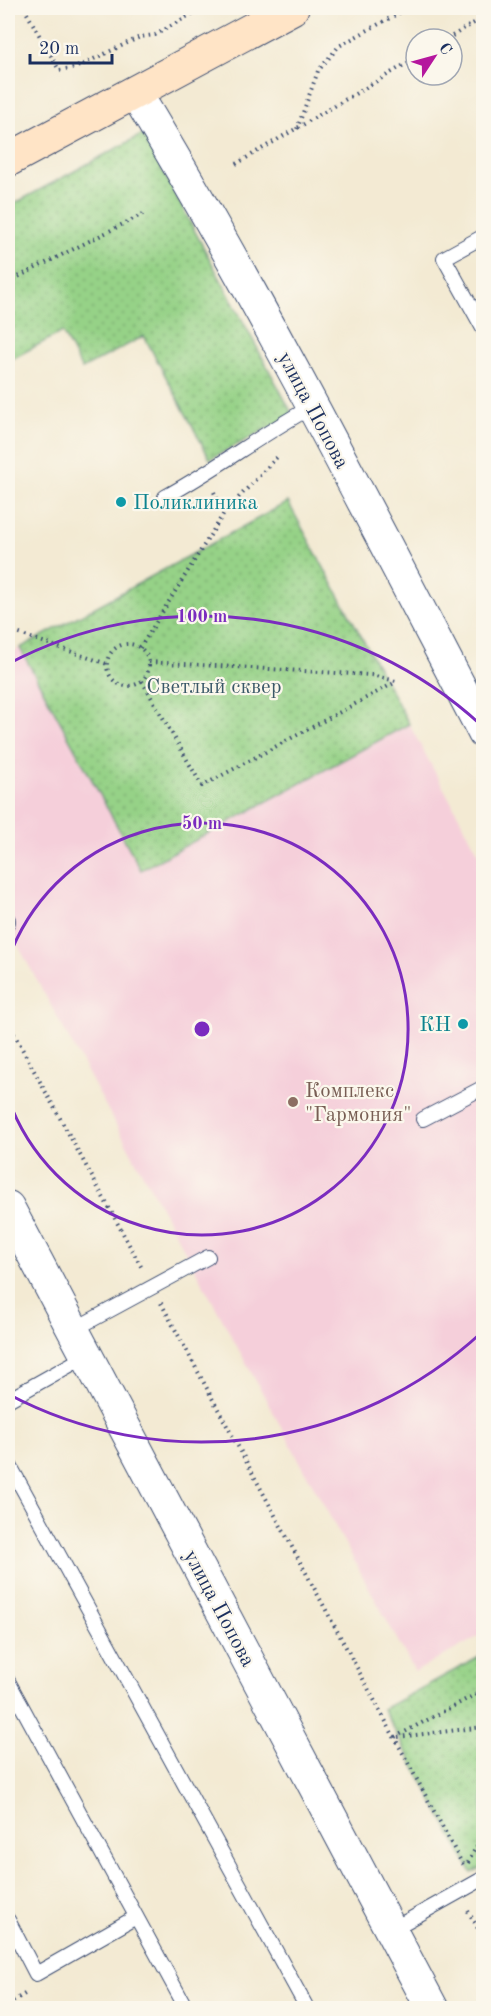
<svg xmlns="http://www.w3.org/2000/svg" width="491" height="2016" viewBox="0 0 491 2016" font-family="'Old Standard TT',serif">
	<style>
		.built { fill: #f5cfda }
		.grass { fill: url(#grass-dots); stroke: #588072; stroke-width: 1.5 }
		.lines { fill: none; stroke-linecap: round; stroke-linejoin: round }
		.service-casing { stroke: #3b4b70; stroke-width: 16 }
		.tertiary-casing { stroke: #3b4b70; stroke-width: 34 }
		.secondary-casing { stroke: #3b4b70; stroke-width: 35 }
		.path { stroke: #3b4b70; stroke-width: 4; stroke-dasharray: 1.5 4.5; stroke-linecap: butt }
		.service { stroke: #fff; stroke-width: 14 }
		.tertiary { stroke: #fff; stroke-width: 32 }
		.secondary { stroke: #ffe4c6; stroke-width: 33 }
		.ring { fill: none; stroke: #7b2cbf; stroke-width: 3 }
		.culture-dot { fill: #0f9aa8; stroke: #fbf7ec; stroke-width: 2 }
		.education-dot { fill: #8d6e63; stroke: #fbf7ec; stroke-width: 2 }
		.labels { text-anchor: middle; stroke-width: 4.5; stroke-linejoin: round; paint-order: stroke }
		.street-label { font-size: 21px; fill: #1b2f5e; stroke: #fbf7ec }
		.culture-label { font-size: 21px; fill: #0d838f; stroke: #fbf7ec; text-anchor: start }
		.park-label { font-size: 21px; fill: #3a5868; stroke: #fbf7ec }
		.education-label { font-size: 21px; fill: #785e54; stroke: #fbf7ec; text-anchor: start }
		.centre { fill: #7b2cbf; stroke: #fbf7ec; stroke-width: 3 }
		.ring-label { font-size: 18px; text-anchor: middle; font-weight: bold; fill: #7b2cbf; stroke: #fbf7ec; stroke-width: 4.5; stroke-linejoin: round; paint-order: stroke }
	</style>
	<defs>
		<pattern id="grass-dots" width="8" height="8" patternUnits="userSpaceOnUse" patternTransform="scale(1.5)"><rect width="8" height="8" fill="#96d287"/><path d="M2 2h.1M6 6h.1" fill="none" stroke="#7aab72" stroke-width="1.8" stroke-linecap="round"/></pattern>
	</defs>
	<rect width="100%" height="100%" fill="#fbf7ec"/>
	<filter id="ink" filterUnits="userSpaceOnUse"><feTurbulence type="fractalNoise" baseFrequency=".0167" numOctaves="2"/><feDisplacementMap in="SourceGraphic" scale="12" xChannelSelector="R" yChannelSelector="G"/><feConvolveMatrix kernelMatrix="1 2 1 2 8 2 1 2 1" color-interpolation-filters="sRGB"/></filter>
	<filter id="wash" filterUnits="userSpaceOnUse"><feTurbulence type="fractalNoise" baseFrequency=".008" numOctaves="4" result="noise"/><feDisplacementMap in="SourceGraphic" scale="24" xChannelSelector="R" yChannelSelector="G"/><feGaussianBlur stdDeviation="1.35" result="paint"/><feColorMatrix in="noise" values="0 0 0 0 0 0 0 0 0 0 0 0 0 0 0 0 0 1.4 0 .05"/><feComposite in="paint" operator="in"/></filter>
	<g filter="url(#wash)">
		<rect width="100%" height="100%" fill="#f3ead3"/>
		<polygon class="built" points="20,648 141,870 409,724 483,861 483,1634 415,1672 15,940 8,943 8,655"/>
		<g class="grass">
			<polygon points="143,134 293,415 210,459 144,336 82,369 62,332 8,361 8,207"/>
			<polygon points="288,502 409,724 141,870 20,648"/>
			<polygon points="483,1655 483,1867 472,1873 383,1709"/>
		</g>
	</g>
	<g filter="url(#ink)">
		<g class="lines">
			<g class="service-casing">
				<g id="service">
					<polyline points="484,236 444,258 484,330"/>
					<path d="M165,497c51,-28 97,-63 148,-91"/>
					<polyline points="8,920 8,922"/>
					<polyline points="423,1119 484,1087"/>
					<polyline points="73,1330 208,1257"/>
					<polyline points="8,1400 86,1356"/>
					<polyline points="8,1462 307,2008"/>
					<polyline points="8,1681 186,2008"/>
					<polyline points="8,1920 36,1974 136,1917"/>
					<polyline points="391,1930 484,1878"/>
				</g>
			</g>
			<g class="tertiary-casing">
				<g id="tertiary">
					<path d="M135,92c126,208 236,425 349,641"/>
					<polyline points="8,1207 432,2008"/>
				</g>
			</g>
			<g class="secondary-casing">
				<polyline id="secondary" points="8,160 292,8"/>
			</g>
			<g class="path">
				<polyline points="24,8 59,70 77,67 140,37 155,35 202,8"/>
				<polyline points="447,39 484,17"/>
				<polyline points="297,129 318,71 339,46 408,8"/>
				<polyline points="236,164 416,58"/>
				<polyline points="8,282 143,214"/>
				<polyline points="214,492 224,513"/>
				<polyline points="8,630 107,664"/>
				<circle cx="128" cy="665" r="21"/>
				<polyline points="140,648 224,513 279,455"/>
				<polyline points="149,662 371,675 396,681"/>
				<polyline points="142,681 202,786 396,682"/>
				<polyline points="8,1023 143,1270"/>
				<polyline points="161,1303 464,1867"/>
				<polyline points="395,1737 484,1690"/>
				<polyline points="398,1737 484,1727"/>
				<polyline points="468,1863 484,1831"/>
				<polyline points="468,1911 484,1939"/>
				<polyline points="8,2004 28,1992"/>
			</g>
			<use href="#service" class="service"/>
			<use href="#tertiary" class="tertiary"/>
			<use href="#secondary" class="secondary"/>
		</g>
	</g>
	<g class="ring">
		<path d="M8 960A206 206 0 1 1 8 1098"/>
		<path d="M481 1333A413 413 0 0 1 8 1394M8 664A413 413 0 0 1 481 725"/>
	</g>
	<g class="culture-dot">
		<circle cx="121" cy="502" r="6"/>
		<circle cx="463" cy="1024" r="6"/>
	</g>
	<circle class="education-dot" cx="293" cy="1102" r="6"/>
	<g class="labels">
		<g class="street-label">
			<text transform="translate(314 410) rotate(62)" y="7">улица Попова</text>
			<text transform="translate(220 1608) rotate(62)" y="7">улица Попова</text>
		</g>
		<g class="culture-label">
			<text x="133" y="509">Поликлиника</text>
			<text x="451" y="1031" text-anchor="end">КН</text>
		</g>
		<g class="park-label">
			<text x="214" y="693">Светлый сквер</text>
		</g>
		<g class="education-label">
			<text x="305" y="1097">Комплекс<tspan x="305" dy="24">"Гармония"</tspan></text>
		</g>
	</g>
	<circle cx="202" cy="1029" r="9" class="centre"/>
	<g class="ring-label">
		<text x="202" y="622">100 m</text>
		<text x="202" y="829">50 m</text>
	</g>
	<rect width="491" height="2016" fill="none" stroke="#fbf7ec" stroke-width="30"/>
	<g transform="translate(434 57) rotate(54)"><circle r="28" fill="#fbf7ec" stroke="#a1a7b3" stroke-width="1.5"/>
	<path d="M0-4.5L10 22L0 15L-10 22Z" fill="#b5179e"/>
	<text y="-9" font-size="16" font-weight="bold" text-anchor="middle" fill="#1b2f5e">С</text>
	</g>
	<path d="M30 54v9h82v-9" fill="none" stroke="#1b2f5e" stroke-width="3"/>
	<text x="39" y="54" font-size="18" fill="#1b2f5e" stroke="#fbf7ec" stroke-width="4.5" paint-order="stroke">20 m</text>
</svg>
